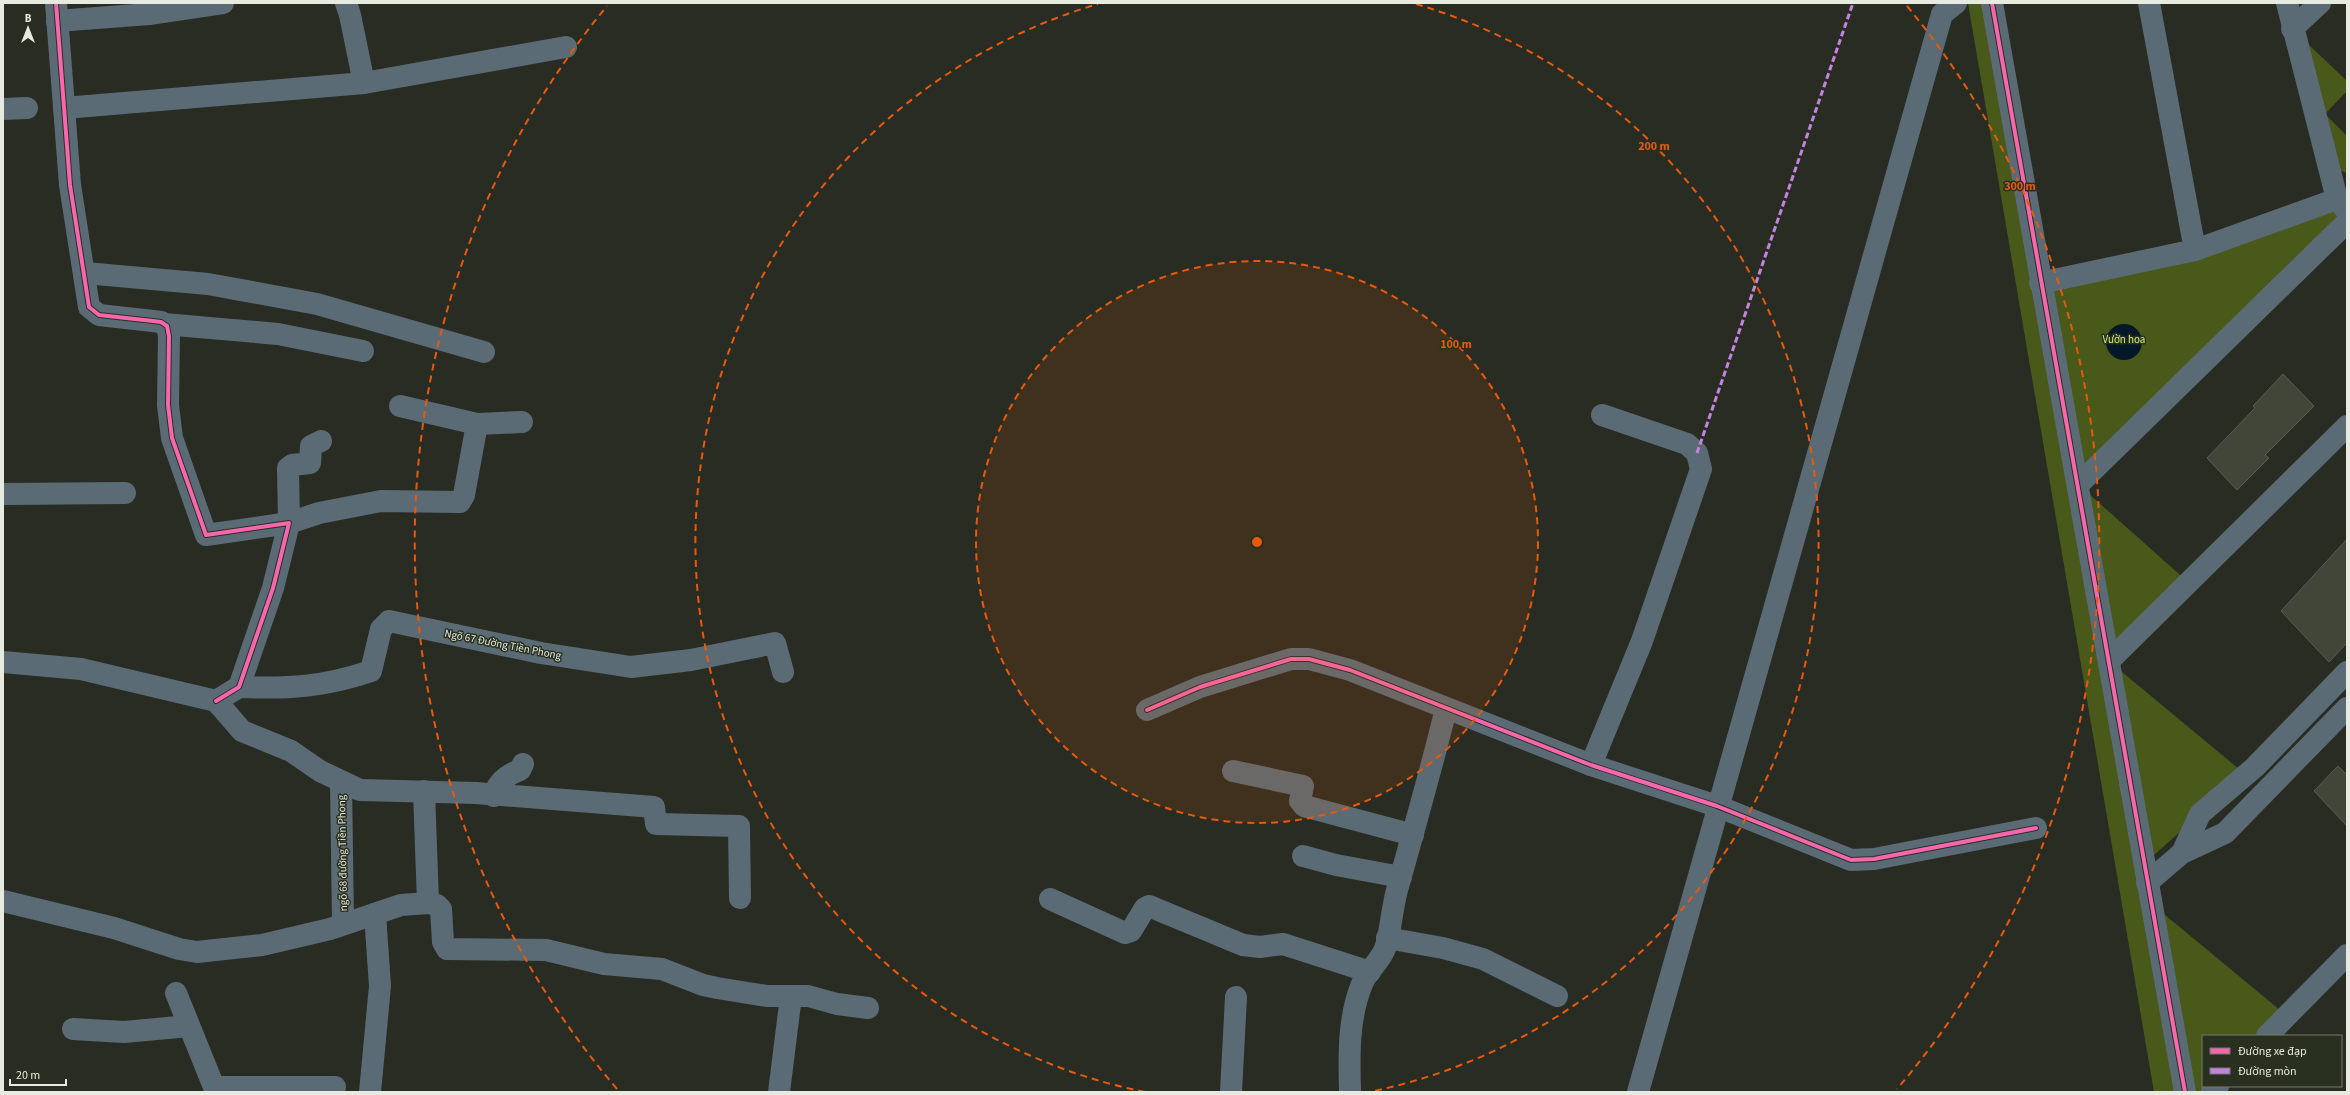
<svg xmlns="http://www.w3.org/2000/svg" width="2350" height="1095" viewBox="0 0 2350 1095" font-family="'Source Sans 3',sans-serif">
	<style>
		.green { fill: #485919 }
		.water { fill: #041828 }
		.building { fill: #424638; stroke: #5a5c54 }
		.lines { fill: none; stroke-linecap: round; stroke-linejoin: round }
		.minor { stroke: #5b6b75; stroke-width: 22 }
		.quiet { stroke: #c483df; stroke-width: 3; stroke-dasharray: 6 3; stroke-linecap: butt }
		.cycleway-casing { stroke: #2a301f; stroke-width: 6 }
		.cycleway { stroke: #f766af; stroke-width: 4 }
		.ring { fill: none; stroke: #e8590c; stroke-width: 2; stroke-dasharray: 7 5 }
		.labels { text-anchor: middle; stroke-width: 3; stroke-linejoin: round; paint-order: stroke }
		.park-label { font-size: 11px; fill: #ccf175; stroke: #2a301f }
		.street-label { font-size: 11px; fill: #e6eadf; stroke: #2a301f }
		.centre { fill: #e8590c; stroke: #2a301f; stroke-width: 2 }
		.ring-label { font-size: 12px; text-anchor: middle; font-weight: bold; fill: #e8590c; stroke: #2a301f; stroke-width: 3; stroke-linejoin: round; paint-order: stroke }
	</style>
	<rect width="100%" height="100%" fill="#292c23"/>
	<g class="green">
		<polygon points="1968,3 1991,3 2182,1092 2154,1092"/>
		<polygon points="2293,30 2347,81 2347,91 2325,114 2347,136 2347,173 2329,167"/>
		<polygon points="2336,200 2347,213 2079,484 2041,284"/>
		<polygon points="2079,485 2188,582 2109,659"/>
		<polygon points="2110,662 2245,774 2145,863"/>
		<polygon points="2153,905 2286,1015 2265,1036 2203,1036 2203,1086 2215,1086 2209,1092 2187,1092"/>
	</g>
	<circle class="water" cx="2124" cy="342" r="18"/>
	<g class="building">
		<polygon points="2283,374 2314,406 2265,455 2269,458 2237,490 2207,458 2255,408 2253,406"/>
		<polygon points="2347,539 2347,643 2329,662 2281,611"/>
		<polygon points="2338,766 2347,775 2347,826 2314,791"/>
	</g>
	<g class="lines">
		<g class="minor">
			<polyline points="56,3 70,185 89,307 99,315 153,321 161,322 167,326 169,336 168,405 172,438 206,535 289,523 273,588 239,687 216,701"/>
			<polyline points="346,3 350,15 364,83"/>
			<polyline points="1992,3 2185,1092"/>
			<polyline points="2149,3 2195,250"/>
			<polyline points="2287,3 2337,199 2346,210"/>
			<polyline points="57,21 149,14 223,3"/>
			<polyline points="2292,29 2320,3"/>
			<polyline points="64,108 364,83 566,47"/>
			<polyline points="3,109 27,108"/>
			<polyline points="85,273 208,284 317,304 484,352"/>
			<polyline points="2040,283 2195,250 2337,199"/>
			<polyline points="164,324 278,334 363,351"/>
			<polyline points="477,424 522,422"/>
			<polyline points="321,441 311,446 310,463 292,465 288,468 289,523 319,513 381,501 460,502 464,495 477,424 400,406"/>
			<polyline points="2078,485 2347,222"/>
			<polyline points="3,494 125,493"/>
			<polyline points="2109,661 2347,426"/>
			<polyline points="3,662 81,669 216,701 242,731 291,751 320,771 360,790 476,793 654,807 656,824 739,826 740,898"/>
			<path d="M239,687c50,2 84,0 132,-16l10,-42 8,-8 152,32 90,14 60,-7 84,-17 8,29"/>
			<polyline points="1147,710 1200,687 1291,659 1309,659 1350,670 1591,765 1717,806 1851,860 1874,859 2036,828"/>
			<polyline points="1591,765 1642,641 1701,469 1697,453 1687,444 1602,415"/>
			<polyline points="1233,771 1303,786 1300,801 1304,806 1413,835"/>
			<polyline points="341,782 343,924"/>
			<polyline points="424,791 428,903"/>
			<path d="M494,796c3,-14 13,-21 26,-26l3,-6"/>
			<polyline points="2182,853 2200,814 2255,767 2347,672"/>
			<polyline points="1303,856 1336,865 1401,877"/>
			<polyline points="2147,883 2182,853 2225,833 2347,708"/>
			<polyline points="1050,899 1125,933 1131,931 1145,908 1149,906 1243,945 1260,947 1283,944 1370,972"/>
			<polyline points="3,901 114,928 179,949 197,952 262,945 330,929 401,905 428,903 437,905 441,909 443,942 447,949 546,950 604,964 662,969 703,985 717,988 767,996 808,996 837,1004 868,1008"/>
			<polyline points="1387,938 1443,948 1483,959 1557,996"/>
			<polyline points="176,993 216,1092"/>
			<polyline points="73,1029 124,1032 189,1026"/>
			<polyline points="2267,1036 2347,955"/>
			<polyline points="214,1087 335,1087"/>
			<polyline points="370,1092 380,986 375,914"/>
			<polyline points="779,1092 791,996"/>
			<polyline points="1231,1092 1236,997"/>
			<path d="M1350,1092c-1,-36 -2,-74 12,-108 5,-14 19,-22 24,-38 5,-18 6,-37 11,-56 17,-60 34,-120 49,-181"/>
			<polyline points="1638,1092 1942,14 1956,3"/>
			<polyline points="2212,1092 2218,1086"/>
		</g>
		<polyline class="quiet" points="1697,453 1853,3"/>
		<g class="cycleway-casing">
			<g id="cycleway">
				<polyline points="56,3 70,185 89,307 99,315 153,321 161,322 167,326 169,336 168,405 172,438 206,535 289,523 273,588 239,687 216,701"/>
				<polyline points="1992,3 2185,1092"/>
				<polyline points="1147,710 1200,687 1291,659 1309,659 1350,670 1591,765 1717,806 1851,860 1874,859 2036,828"/>
			</g>
		</g>
		<use href="#cycleway" class="cycleway"/>
	</g>
	<circle cx="1257" cy="542" r="281" fill="#e8590c" fill-opacity=".12"/>
	<g class="ring">
		<circle cx="1257" cy="542" r="281"/>
		<path d="M1145 1092A561 561 0 0 1 1098 4M1416 4A561 561 0 0 1 1369 1092"/>
		<path d="M617 1089A842 842 0 0 1 607 6M1907 6A842 842 0 0 1 1897 1089"/>
	</g>
	<g class="labels">
		<g class="park-label">
			<text x="2124" y="343">Vườn hoa</text>
		</g>
		<g class="street-label">
			<text transform="translate(503 644) rotate(11)" y="4">Ngõ 67 Đường Tiền Phong</text>
			<text transform="translate(342 853) rotate(-91)" y="4">ngõ 68 đường Tiền Phong</text>
		</g>
	</g>
	<circle cx="1257" cy="542" r="6" class="centre"/>
	<g class="ring-label">
		<text x="1654" y="150">200 m</text>
		<text x="2020" y="190">300 m</text>
		<text x="1456" y="348">100 m</text>
	</g>
	<rect width="2350" height="1095" fill="none" stroke="#e6eadf" stroke-width="8"/>
	<rect x="2202" y="1035" width="140" height="52" fill="#2a301f" stroke="#757a6c"/>
	<rect x="2210" y="1048" width="20" height="6" fill="#f766af" stroke="#757a6c"/>
	<text x="2238" y="1055" font-size="12" fill="#e6eadf">Đường xe đạp</text>
	<rect x="2210" y="1068" width="20" height="6" fill="#c483df" stroke="#757a6c"/>
	<text x="2238" y="1075" font-size="12" fill="#e6eadf">Đường mòn</text>
	<g transform="translate(28 28)" stroke="#2a301f" stroke-width="3" paint-order="stroke">
	<path d="M0-3L7 15L0 10L-7 15Z" fill="#e6eadf"/>
	<text y="-6" font-size="11" font-weight="bold" text-anchor="middle" fill="#e6eadf">B</text>
	</g>
	<path d="M10 1079v6h56v-6" fill="none" stroke="#e6eadf" stroke-width="2"/>
	<text x="16" y="1079" font-size="12" fill="#e6eadf" stroke="#2a301f" stroke-width="3" paint-order="stroke">20 m</text>
</svg>
